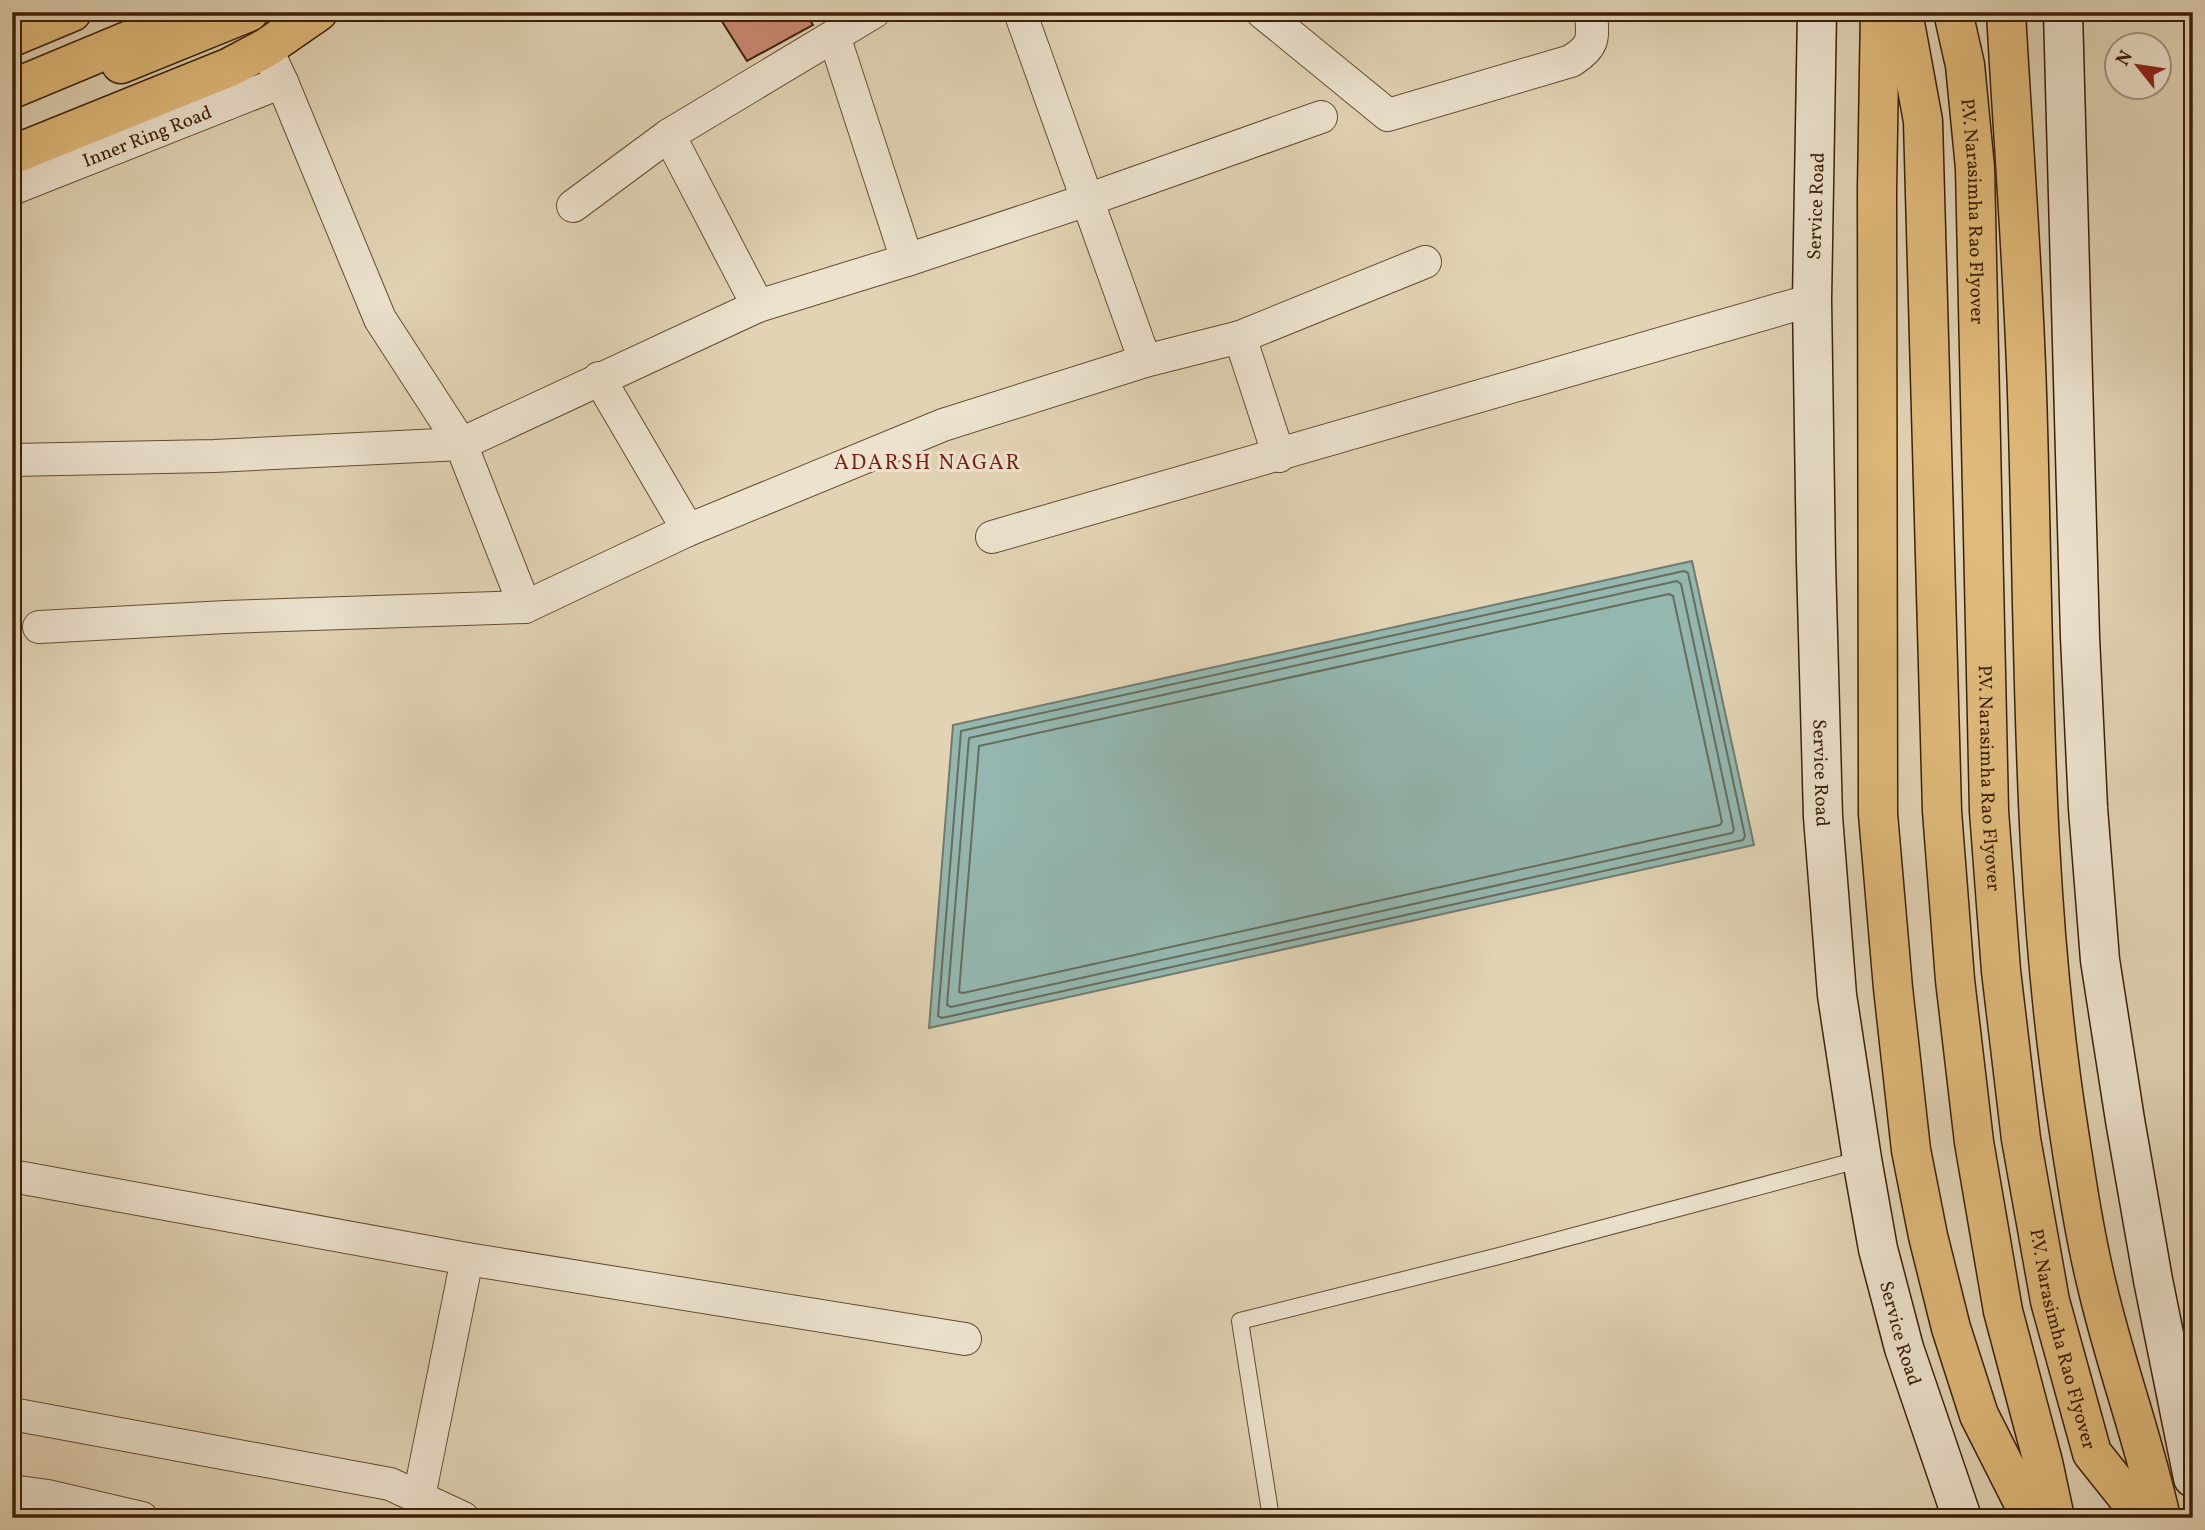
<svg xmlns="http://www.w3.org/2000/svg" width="2205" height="1530" viewBox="0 0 2205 1530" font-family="Vollkorn,serif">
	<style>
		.water { fill: #94b7b0; stroke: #717b6c; stroke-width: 2 }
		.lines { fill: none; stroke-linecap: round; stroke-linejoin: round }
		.shore { stroke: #686c5b; stroke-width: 2 }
		.building { fill: #cb8873; stroke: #3c2006; stroke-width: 2 }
		.lane-casing { stroke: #654d32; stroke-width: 18 }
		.street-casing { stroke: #654d32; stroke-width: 34 }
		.secondary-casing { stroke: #3c2006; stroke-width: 41 }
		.primary-casing { stroke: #3c2006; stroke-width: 41 }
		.highway-casing { stroke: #3c2006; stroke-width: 41 }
		.lane { stroke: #ece2ce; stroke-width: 16 }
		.street { stroke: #ece2ce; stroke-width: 32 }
		.secondary { stroke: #ece2ce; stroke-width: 38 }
		.primary { stroke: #e0ba7a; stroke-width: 38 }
		.highway { stroke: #e0ba7a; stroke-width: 38 }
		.labels { text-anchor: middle; stroke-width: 6; stroke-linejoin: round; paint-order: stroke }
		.street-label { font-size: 19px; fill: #3c2006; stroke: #ece2ce }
		.neighbourhood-label { font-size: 21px; letter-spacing: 2px; fill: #7a1f14; stroke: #ece2ce }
	</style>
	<rect width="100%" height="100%" fill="#e1d3b4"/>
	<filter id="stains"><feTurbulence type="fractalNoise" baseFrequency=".00286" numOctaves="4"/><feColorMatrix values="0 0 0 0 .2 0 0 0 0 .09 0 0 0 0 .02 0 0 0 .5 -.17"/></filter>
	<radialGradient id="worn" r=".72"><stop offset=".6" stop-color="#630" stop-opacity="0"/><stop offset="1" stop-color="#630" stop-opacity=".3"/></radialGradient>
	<polygon class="water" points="1692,561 1754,845 929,1028 953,725"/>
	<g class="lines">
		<g class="shore">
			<polygon points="1684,571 1688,573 1745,836 1743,840 942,1018 938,1016 961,731"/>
			<polygon points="1677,581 1681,584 1734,830 1732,833 951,1007 947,1005 969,738"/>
			<polygon points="1669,594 1673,596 1722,822 1720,825 963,993 959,992 979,746"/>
		</g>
	</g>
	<polygon class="building" points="716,12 805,12 813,25 747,61"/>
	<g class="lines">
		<g class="lane-casing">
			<polyline id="lane" points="1271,1518 1240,1321 1499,1256 1862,1159"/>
		</g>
		<g class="street-casing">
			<g id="street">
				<polyline points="1020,12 1145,361"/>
				<path d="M1262,12l126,103 183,-54c24,-15 22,-22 20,-49"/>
				<polyline points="834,36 907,260"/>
				<polyline points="266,48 282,82 380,319 461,444 525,607"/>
				<polyline points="669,135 758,306"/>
				<path id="s1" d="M12,189l270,-107"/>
				<polyline points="573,206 669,135 874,12"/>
				<polyline points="1240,337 1279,456"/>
				<polyline points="599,378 688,530"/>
				<polyline points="12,460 214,456 461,444 758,306 907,260 1087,200 1321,117"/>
				<polyline points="992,537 1812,300"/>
				<polyline points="39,627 226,617 525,607 688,530 943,425 1145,361 1240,337 1425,262"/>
				<polyline points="12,1176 467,1259 965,1339"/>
				<polyline points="12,1414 390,1484 463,1518"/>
				<polyline points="12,1491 48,1496 142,1518"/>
				<polyline points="419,1497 467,1259"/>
			</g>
		</g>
		<g class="secondary-casing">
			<g id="secondary">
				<path id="s2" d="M1817,12l-5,288 4,262 7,255 14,178 25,164 16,90 26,99 58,170"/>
				<polyline points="2063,12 2080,637 2088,808 2100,960 2125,1120 2153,1280 2193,1478"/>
			</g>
		</g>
		<g class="primary-casing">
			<g id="primary">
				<polyline points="12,13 13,12"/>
				<polyline points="121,64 249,12"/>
			</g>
		</g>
		<g class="highway-casing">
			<g id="highway">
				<polyline points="1880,12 1877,189 1878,814 1893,988 1911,1150 1928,1236 1951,1328 1979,1415 2031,1518"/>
				<polyline points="1903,12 1923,121 1942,811 1955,980 1974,1142 2003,1311 2043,1462 2055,1518"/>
				<path id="s3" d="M1953,12l12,53 10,103 14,643 12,160 20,168 29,162 42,152 52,65"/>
				<path d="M2006,12c7,127 17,254 21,381 8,247 3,495 42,739 8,52 16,106 29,158 18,76 46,151 63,228"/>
				<polyline points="12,37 72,12"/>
				<polyline points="12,89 197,12"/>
				<polyline points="12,155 230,67 266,48 318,12"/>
			</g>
		</g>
		<use href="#lane" class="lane"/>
		<use href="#street" class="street"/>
		<use href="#secondary" class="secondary"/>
		<use href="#primary" class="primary"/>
		<use href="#highway" class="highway"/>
	</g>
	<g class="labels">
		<g class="street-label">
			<text dy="7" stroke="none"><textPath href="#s1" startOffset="145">Inner Ring Road</textPath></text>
			<text transform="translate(1815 206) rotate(-88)" y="7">Service Road</text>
			<text dy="7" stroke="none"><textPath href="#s3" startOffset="201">P.V. Narasimha Rao Flyover</textPath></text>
			<text dy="7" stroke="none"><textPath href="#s2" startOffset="761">Service Road</textPath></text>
			<text dy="7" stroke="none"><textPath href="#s3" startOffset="768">P.V. Narasimha Rao Flyover</textPath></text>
			<text dy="7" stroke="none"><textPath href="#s2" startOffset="1328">Service Road</textPath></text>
			<text dy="7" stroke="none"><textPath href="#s3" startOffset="1335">P.V. Narasimha Rao Flyover</textPath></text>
		</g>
		<g class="neighbourhood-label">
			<text x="928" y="469">ADARSH NAGAR</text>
		</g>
	</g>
	<rect width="2205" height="1530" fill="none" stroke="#e1d3b4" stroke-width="42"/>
	<rect x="14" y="14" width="2177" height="1502" fill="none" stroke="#3c2006" stroke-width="3.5"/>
	<rect x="21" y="21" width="2163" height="1488" fill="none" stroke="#3c2006" stroke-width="2"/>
	<g transform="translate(2138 66) rotate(300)"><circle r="33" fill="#ece2ce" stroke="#a6947e" stroke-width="2"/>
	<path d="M0-5L12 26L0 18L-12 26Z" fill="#8f2418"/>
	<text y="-10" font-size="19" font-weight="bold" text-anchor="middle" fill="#3c2006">N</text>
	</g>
	<rect width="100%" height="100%" filter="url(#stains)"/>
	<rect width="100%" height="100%" fill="url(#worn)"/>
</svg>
